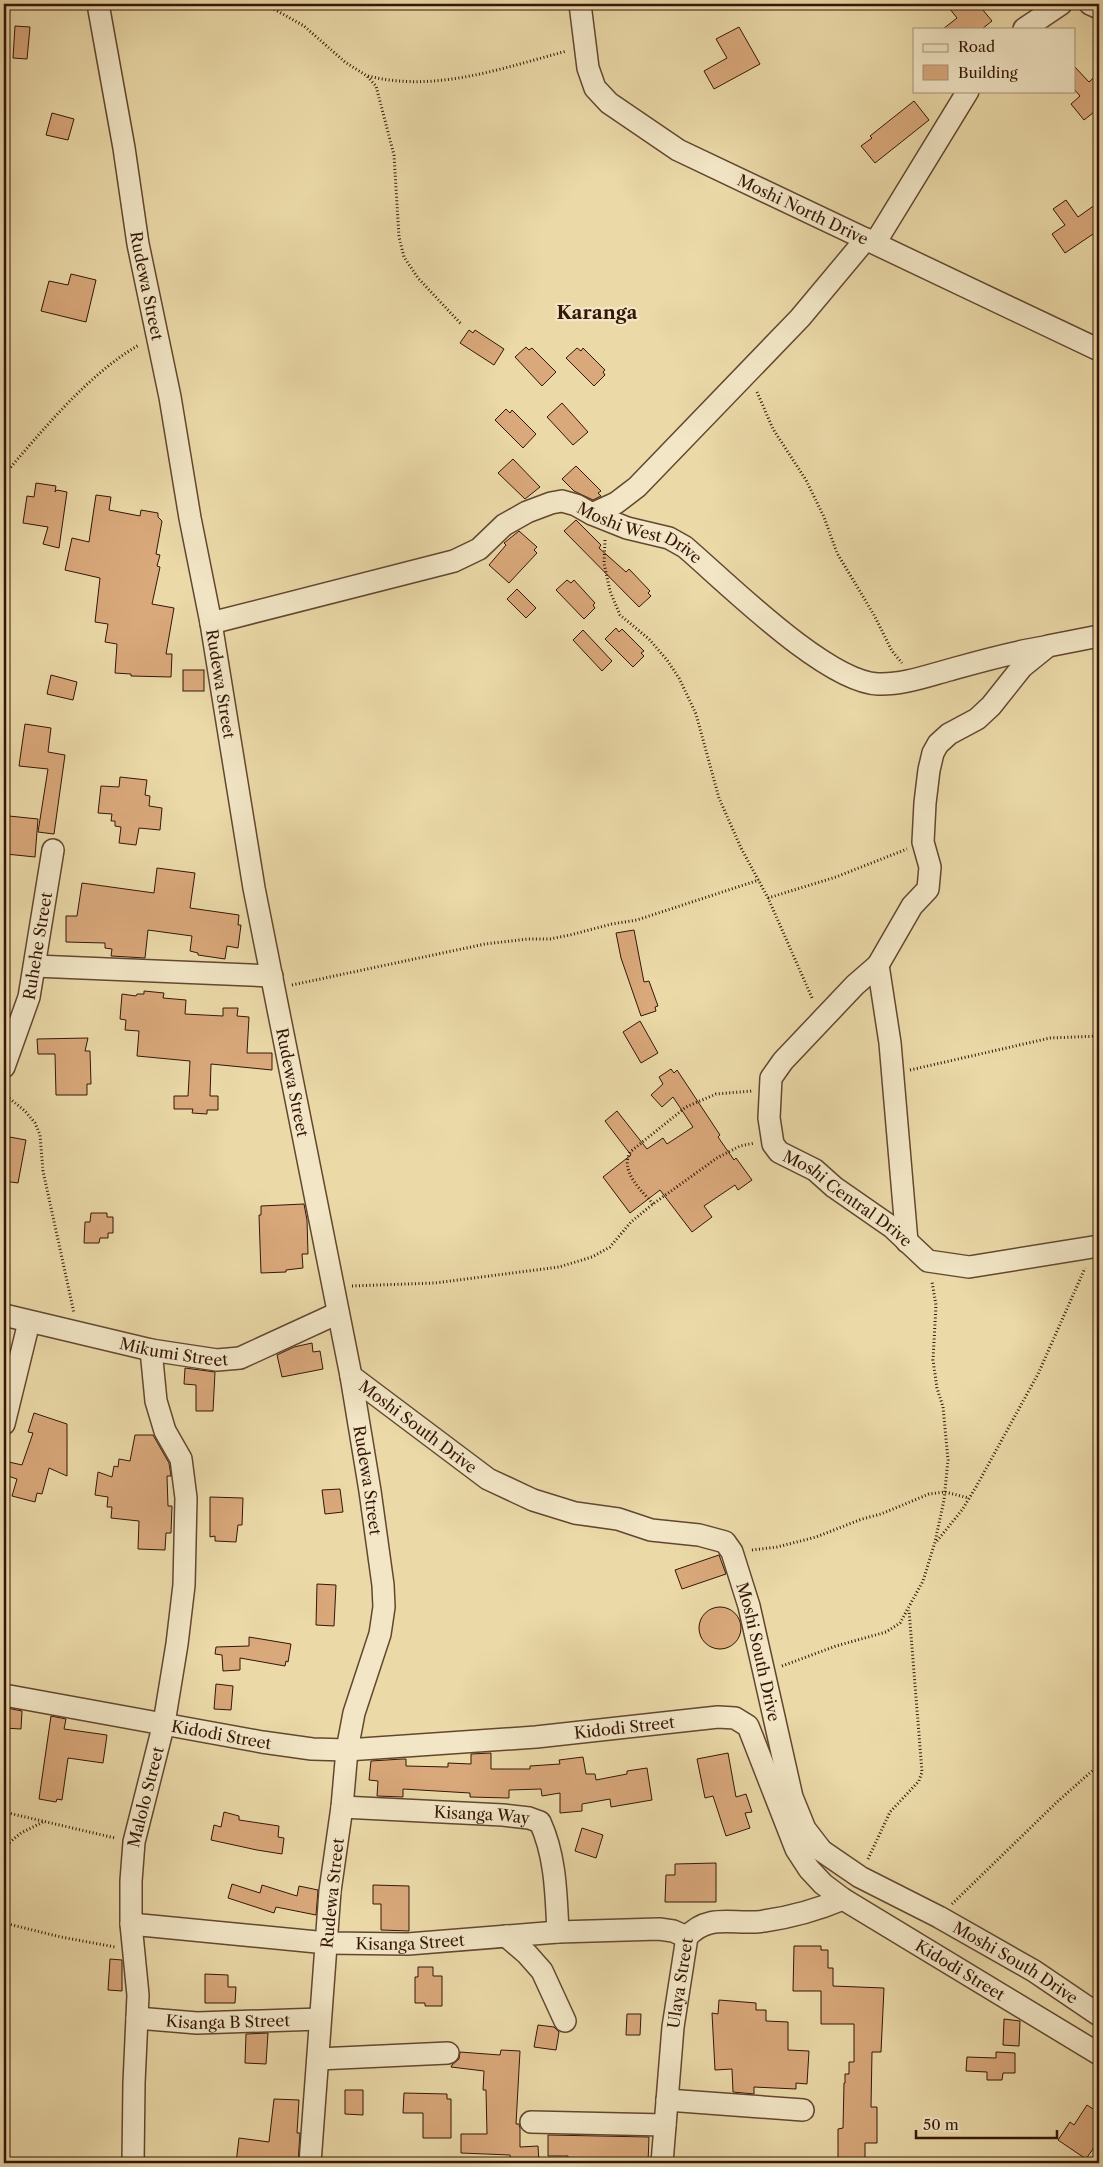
<svg xmlns="http://www.w3.org/2000/svg" width="1103" height="2167" viewBox="0 0 1103 2167" font-family="'Libre Caslon Text',serif">
	<style>
		.building { fill: #d9a87b; stroke: #351608 }
		.lines { fill: none; stroke-linecap: round; stroke-linejoin: round }
		.minor-casing { stroke: #624730; stroke-width: 24 }
		.path { stroke: #351608; stroke-width: 3; stroke-dasharray: 1 2.5; stroke-linecap: butt }
		.minor { stroke: #f2e6c6; stroke-width: 21 }
		.labels { text-anchor: middle; stroke-width: 4.5; stroke-linejoin: round; paint-order: stroke }
		.street-label { font-size: 16px; fill: #351608; stroke: #f2e6c6 }
		.quarter-label { font-size: 19px; font-weight: bold; fill: #351608; stroke: #f2e6c6 }
	</style>
	<rect width="100%" height="100%" fill="#ebd9a8"/>
	<filter id="stains"><feTurbulence type="fractalNoise" baseFrequency=".004" numOctaves="4"/><feColorMatrix values="0 0 0 0 .2 0 0 0 0 .09 0 0 0 0 .02 0 0 0 .5 -.17"/></filter>
	<radialGradient id="worn" r=".72"><stop offset=".6" stop-color="#630" stop-opacity="0"/><stop offset="1" stop-color="#630" stop-opacity=".3"/></radialGradient>
	<g class="building">
		<polygon points="946,4 978,4 992,21 982,29 943,29 957,18"/>
		<polygon points="15,26 30,27 27,59 13,58"/>
		<polygon points="739,27 760,64 714,89 704,71 727,58 716,39"/>
		<polygon points="1074,66 1089,82 1099,73 1099,108 1084,120 1071,104 1080,96 1074,89"/>
		<polygon points="914,101 929,120 875,163 861,146 872,138 870,136"/>
		<polygon points="52,113 74,119 68,140 46,135"/>
		<polygon points="1066,200 1078,217 1099,202 1099,230 1065,253 1052,234 1065,225 1053,209"/>
		<polygon points="71,274 96,280 86,322 41,311 49,281 68,285"/>
		<polygon points="469,330 473,333 475,330 504,349 494,365 460,343"/>
		<polygon points="526,347 529,350 532,348 556,372 542,386 515,357"/>
		<polygon points="577,348 581,351 583,348 605,370 603,372 605,375 594,386 566,358"/>
		<polygon points="562,403 588,432 573,445 547,417"/>
		<polygon points="506,409 510,413 512,410 536,434 523,448 495,420"/>
		<polygon points="513,459 540,487 525,499 498,473"/>
		<polygon points="576,466 601,491 598,493 601,496 593,500 574,491 562,479"/>
		<polygon points="36,483 56,486 55,492 57,490 67,492 59,548 43,544 48,527 23,523 27,496 34,497"/>
		<polygon points="96,495 111,497 109,510 140,516 141,510 158,513 158,517 162,521 156,554 160,555 157,566 160,567 152,604 174,608 166,654 172,654 171,677 131,676 131,674 115,673 117,644 105,642 108,624 95,622 100,578 65,570 72,538 89,542"/>
		<polygon points="576,520 601,545 599,548 626,572 629,569 650,591 648,593 651,596 639,607 564,531"/>
		<polygon points="519,531 537,547 534,550 537,553 509,583 489,565 506,545 504,543"/>
		<polygon points="567,580 571,583 574,580 595,603 593,605 595,608 584,619 556,590"/>
		<polygon points="517,589 536,608 526,618 507,599"/>
		<polygon points="616,628 619,632 622,629 644,651 641,653 644,656 633,667 605,639"/>
		<polygon points="583,630 612,661 602,671 573,640"/>
		<rect x="183" y="670" width="21" height="21"/>
		<polygon points="51,675 77,682 73,700 47,694"/>
		<polygon points="25,724 51,728 48,752 65,755 54,834 38,832 48,769 19,766"/>
		<polygon points="120,777 147,780 145,795 150,796 149,806 162,808 160,830 139,828 136,845 119,843 121,827 115,826 115,821 111,821 112,814 98,813 101,786 119,787"/>
		<polygon points="9,816 38,819 35,857 6,854"/>
		<polygon points="157,868 195,873 190,908 239,915 238,925 241,925 238,948 227,946 225,959 198,955 198,953 190,951 192,936 148,930 145,958 111,956 112,949 105,948 105,943 66,942 66,916 77,916 82,883 154,893"/>
		<polygon points="634,930 644,982 649,981 658,1006 655,1007 656,1011 641,1016 621,958 616,933"/>
		<polygon points="144,991 164,993 163,998 186,1000 185,1014 223,1016 223,1008 238,1008 237,1016 249,1017 247,1053 272,1053 272,1070 211,1064 210,1096 218,1096 218,1110 207,1110 207,1114 192,1113 193,1109 174,1109 174,1096 188,1096 190,1061 137,1056 139,1031 125,1030 126,1020 120,1019 122,994 136,996 137,994 144,994"/>
		<polygon points="640,1021 658,1053 641,1063 623,1032"/>
		<polygon points="88,1038 85,1051 90,1051 91,1084 87,1084 87,1095 56,1095 55,1054 38,1054 37,1039"/>
		<polygon points="671,1069 674,1073 677,1070 720,1135 718,1137 734,1160 736,1158 752,1180 738,1190 735,1185 704,1206 712,1217 692,1232 660,1190 630,1213 603,1177 631,1155 605,1121 617,1111 647,1149 663,1138 667,1144 693,1127 673,1097 662,1107 651,1095 663,1084 659,1077"/>
		<polygon points="4,1136 26,1140 18,1183 4,1181"/>
		<polygon points="304,1204 307,1220 308,1254 302,1254 303,1268 286,1270 286,1272 261,1273 259,1215 261,1215 261,1206"/>
		<polygon points="91,1213 107,1213 107,1217 113,1217 113,1233 108,1233 108,1238 100,1238 99,1243 84,1243 85,1222 90,1222"/>
		<polygon points="312,1343 313,1352 320,1351 323,1369 282,1377 277,1355 294,1347"/>
		<polygon points="185,1368 215,1372 213,1411 196,1411 196,1385 184,1384"/>
		<polygon points="34,1413 67,1424 67,1476 49,1468 42,1494 37,1493 35,1502 12,1496 17,1479 5,1475 9,1462 22,1465 33,1433 28,1432"/>
		<polygon points="135,1435 153,1435 169,1463 171,1476 167,1476 168,1506 172,1506 171,1533 166,1533 165,1550 138,1549 139,1521 111,1518 112,1507 107,1507 108,1497 95,1495 98,1472 112,1477 114,1466 118,1467 119,1459 130,1461"/>
		<polygon points="340,1489 343,1512 325,1514 322,1490"/>
		<polygon points="210,1497 243,1498 242,1525 238,1525 236,1542 215,1541 215,1536 210,1537"/>
		<polygon points="719,1555 726,1574 682,1589 675,1570"/>
		<polygon points="317,1584 336,1585 334,1626 316,1625"/>
		<circle cx="720" cy="1628" r="21"/>
		<polygon points="249,1637 291,1644 288,1662 286,1661 285,1666 240,1658 240,1670 223,1671 222,1655 215,1654 216,1647 249,1646"/>
		<polygon points="216,1684 233,1686 231,1710 214,1709"/>
		<polygon points="7,1708 22,1711 21,1729 4,1728 4,1712 6,1712"/>
		<polygon points="51,1716 66,1719 64,1729 107,1735 103,1763 68,1758 62,1800 57,1799 56,1802 39,1799"/>
		<polygon points="491,1753 491,1769 530,1769 530,1766 560,1764 559,1760 583,1757 586,1774 595,1774 596,1780 627,1774 627,1771 647,1768 652,1800 611,1807 610,1799 582,1804 582,1811 560,1813 560,1793 542,1796 541,1789 509,1790 509,1798 470,1797 470,1793 403,1789 403,1797 377,1796 378,1781 369,1780 371,1761 402,1759 406,1759 406,1766 448,1767 448,1763 471,1764 471,1754"/>
		<polygon points="728,1753 736,1797 746,1794 752,1812 745,1813 750,1828 726,1836 713,1796 705,1798 697,1759"/>
		<polygon points="224,1812 239,1816 239,1820 279,1826 278,1837 284,1838 282,1854 257,1850 211,1840 214,1825 221,1827"/>
		<polygon points="582,1828 603,1835 596,1858 575,1851"/>
		<polygon points="716,1863 716,1902 665,1902 666,1875 675,1875 675,1864"/>
		<polygon points="232,1884 260,1893 262,1885 297,1896 299,1886 318,1890 316,1915 276,1907 274,1913 228,1898"/>
		<polygon points="373,1885 409,1886 409,1931 381,1930 381,1904 373,1904"/>
		<polygon points="794,1946 821,1946 821,1950 828,1950 828,1968 833,1968 833,1986 884,1988 881,2052 872,2052 871,2107 877,2107 877,2143 865,2143 865,2163 838,2163 838,2129 843,2128 844,2083 845,2083 845,2074 849,2074 849,2062 854,2062 854,2024 821,2024 821,1991 793,1991"/>
		<polygon points="110,1959 122,1960 122,1991 108,1990"/>
		<polygon points="418,1967 433,1967 433,1976 442,1976 442,2006 425,2006 425,2003 415,2003 415,1977 418,1977"/>
		<polygon points="205,1974 228,1975 228,1987 236,1987 235,2003 205,2003"/>
		<polygon points="719,2000 756,2003 756,2010 766,2010 766,2021 788,2022 788,2050 809,2051 807,2084 796,2083 796,2089 754,2087 754,2094 733,2092 732,2069 715,2070 712,2013 718,2014"/>
		<polygon points="627,2014 641,2014 640,2035 626,2035"/>
		<polygon points="1004,2019 1020,2021 1019,2046 1003,2045"/>
		<polygon points="538,2025 554,2027 559,2032 556,2050 534,2047"/>
		<polygon points="268,2033 266,2064 245,2063 246,2034"/>
		<polygon points="501,2050 520,2051 516,2124 519,2124 520,2128 520,2147 538,2146 539,2163 511,2163 510,2155 461,2153 461,2134 487,2134 486,2090 483,2090 484,2071 451,2067 452,2065 459,2059 460,2052 500,2055"/>
		<polygon points="996,2052 1015,2053 1015,2073 1003,2073 1002,2080 987,2080 987,2072 966,2071 967,2057 996,2058"/>
		<polygon points="345,2090 363,2090 363,2115 345,2114"/>
		<polygon points="404,2093 447,2094 447,2099 451,2099 451,2138 423,2138 423,2113 403,2113"/>
		<polygon points="274,2099 299,2100 297,2133 300,2133 298,2163 236,2163 239,2138 269,2142"/>
		<polygon points="1087,2105 1099,2113 1099,2140 1086,2159 1058,2140 1070,2122 1074,2125"/>
		<polygon points="548,2135 649,2137 648,2163 568,2163 568,2156 548,2156"/>
	</g>
	<g class="lines">
		<g class="minor-casing">
			<g id="minor">
				<path id="s1" d="M98,4l26,144 14,96 32,153 20,121 21,105 43,265 97,488 19,115 13,94 1,22 -4,27 -26,79 -7,37 -5,57 -12,84 -20,272"/>
				<path id="s2" d="M580,4l8,64 7,20 14,15 69,47 421,200"/>
				<polyline points="1090,4 1099,8"/>
				<polyline points="1024,29 1061,4"/>
				<polyline points="875,243 968,91"/>
				<polyline points="592,514 616,503 637,487 800,318 866,239"/>
				<path id="s3" d="M211,623l243,-62 25,-12 25,-24 23,-13 24,-9 11,-2 14,4 16,9 35,14 42,10 16,9c42,36 141,135 193,137 24,1 49,-8 71,-14 32,-9 63,-18 96,-23"/>
				<path id="s4" d="M1099,636l-51,10 -26,21 -31,39 -14,13 -28,15 -11,10 -5,9 -4,17 -4,33 -2,39 7,25 -2,22 -16,17 -34,59 -23,20 -72,76 -12,17 -2,40 4,26 6,8 36,18 19,17 59,41 35,33 41,6 130,-21"/>
				<polyline points="878,965 890,1043 907,1242"/>
				<polyline points="35,966 272,976"/>
				<path id="s5" d="M4,1067l25,-70 24,-147"/>
				<path id="s6" d="M4,1315l147,35 66,10 23,-2 98,-45"/>
				<path id="s7" d="M351,1376l137,103 45,21 42,13 43,6 33,11 48,5 26,7 7,10 17,54 43,191 13,32 17,22 38,26 79,40 95,54 65,44"/>
				<polyline points="4,1424 29,1322"/>
				<path id="s8" d="M4,1695l258,47 50,7 35,1 189,-13 182,-20 17,1 13,8 48,123 13,20 14,15 20,15 256,155"/>
				<path id="s9" d="M342,1807l161,8 26,3 11,4c16,35 16,73 18,110"/>
				<path id="s10" d="M131,1924l196,19 81,1 150,-12 101,-3 14,2 14,6"/>
				<polyline points="506,1936 527,1954 542,1971 565,2021"/>
				<path id="s11" d="M137,2018l60,5 123,-4"/>
				<polyline points="318,2059 448,2053"/>
				<polyline points="667,2100 803,2110"/>
				<polyline points="531,2122 665,2125"/>
				<path id="s12" d="M133,2163l1,-80 4,-88 -7,-71v-43l3,-39 30,-119 13,-79 7,-59 2,-87 -5,-39 -16,-28 -9,-30 -5,-51"/>
				<path id="s13" d="M662,2163l11,-136 14,-90c23,-25 48,-11 77,-16 28,-4 53,-11 79,-22"/>
			</g>
		</g>
		<g class="path">
			<polyline points="265,4 304,26 345,62 367,76 376,86 394,155 399,237 404,257 418,278 462,325"/>
			<path d="M368,76c68,17 134,-8 199,-25"/>
			<polyline points="757,392 773,429 806,480 824,517 837,553 874,615 892,651 902,663"/>
			<path d="M4,475c38,-44 84,-101 135,-130"/>
			<polyline points="605,540 604,563 610,591 620,615 649,639 667,660 679,678 696,714 719,798 741,848 768,898 813,1000"/>
			<polyline points="768,898 836,877 907,849"/>
			<polyline points="292,985 485,944 528,939 550,939 570,935 612,924 637,920 759,880"/>
			<polyline points="910,1070 1050,1038 1099,1036"/>
			<polyline points="4,1094 25,1111 35,1123 40,1135 43,1171 74,1313"/>
			<path d="M653,1204c-12,-14 -33,-32 -23,-52l56,-45 30,-13 36,-3"/>
			<polyline points="352,1286 435,1283 559,1267 592,1257 610,1247 631,1222 653,1204 717,1158 740,1146 755,1143"/>
			<polyline points="937,1541 962,1510 976,1487 1038,1374 1085,1268"/>
			<polyline points="752,1550 777,1547 816,1537 862,1519 881,1514 929,1494 945,1492 969,1498"/>
			<polyline points="782,1666 836,1646 886,1632 900,1623 923,1581 935,1542 944,1500 948,1460 943,1407 937,1388 933,1360 936,1305 932,1282"/>
			<polyline points="4,1812 115,1838"/>
			<polyline points="4,1847 21,1833 43,1822"/>
			<polyline points="868,1859 890,1812 919,1781 922,1772 909,1610"/>
			<polyline points="952,1904 1057,1802 1092,1771 1099,1762"/>
			<polyline points="4,1923 61,1937 115,1947"/>
		</g>
		<use href="#minor" class="minor"/>
	</g>
	<g class="labels">
		<g class="street-label">
			<text dy="6" stroke="none"><textPath href="#s2" startOffset="328">Moshi North Drive</textPath></text>
			<text dy="6" stroke="none"><textPath href="#s1" startOffset="286">Rudewa Street</textPath></text>
			<text dy="6" stroke="none"><textPath href="#s3" startOffset="461">Moshi West Drive</textPath></text>
			<text dy="6" stroke="none"><textPath href="#s1" startOffset="691">Rudewa Street</textPath></text>
			<text dy="6" stroke="none"><textPath href="#s5" startOffset="126">Ruhehe Street</textPath></text>
			<text dy="6" stroke="none"><textPath href="#s1" startOffset="1096">Rudewa Street</textPath></text>
			<text dy="6" stroke="none"><textPath href="#s4" startOffset="756">Moshi Central Drive</textPath></text>
			<text dy="6" stroke="none"><textPath href="#s6" startOffset="174">Mikumi Street</textPath></text>
			<text dy="6" stroke="none"><textPath href="#s7" startOffset="84">Moshi South Drive</textPath></text>
			<text dy="6" stroke="none"><textPath href="#s1" startOffset="1501">Rudewa Street</textPath></text>
			<text dy="6" stroke="none"><textPath href="#s7" startOffset="534">Moshi South Drive</textPath></text>
			<text dy="6" stroke="none"><textPath href="#s8" startOffset="626">Kidodi Street</textPath></text>
			<text dy="6" stroke="none"><textPath href="#s8" startOffset="221">Kidodi Street</textPath></text>
			<text dy="6" stroke="none"><textPath href="#s12" startOffset="368">Malolo Street</textPath></text>
			<text dy="6" stroke="none"><textPath href="#s9" startOffset="140">Kisanga Way</textPath></text>
			<text transform="translate(332 1893) rotate(-84)" y="6">Rudewa Street</text>
			<text dy="6" stroke="none"><textPath href="#s10" startOffset="280">Kisanga Street</textPath></text>
			<text dy="6" stroke="none"><textPath href="#s7" startOffset="969">Moshi South Drive</textPath></text>
			<text dy="6" stroke="none"><textPath href="#s8" startOffset="1091">Kidodi Street</textPath></text>
			<text dy="6" stroke="none"><textPath href="#s13" startOffset="181">Ulaya Street</textPath></text>
			<text dy="6" stroke="none"><textPath href="#s11" startOffset="91">Kisanga B Street</textPath></text>
		</g>
		<g class="quarter-label">
			<text x="597" y="319">Karanga</text>
		</g>
	</g>
	<rect width="1103" height="2167" fill="none" stroke="#ebd9a8" stroke-width="20"/>
	<rect x="5" y="5" width="1093" height="2157" fill="none" stroke="#351608" stroke-width="2.5"/>
	<rect x="10" y="10" width="1083" height="2147" fill="none" stroke="#351608"/>
	<rect x="913" y="28" width="162" height="65" fill="#f2e6c6" stroke="#a6937a"/>
	<rect x="923" y="44" width="25" height="8" fill="#f2e6c6" stroke="#a6937a"/>
	<text x="958" y="52" font-size="15" fill="#351608">Road</text>
	<rect x="923" y="65" width="25" height="15" fill="#d9a87b" stroke="#a6937a"/>
	<text x="958" y="78" font-size="15" fill="#351608">Building</text>
	<path d="M916 2130v8h141v-8" fill="none" stroke="#351608" stroke-width="2.5"/>
	<text x="923" y="2130" font-size="15" fill="#351608" stroke="#f2e6c6" stroke-width="4" paint-order="stroke">50 m</text>
	<rect width="100%" height="100%" filter="url(#stains)"/>
	<rect width="100%" height="100%" fill="url(#worn)"/>
</svg>
